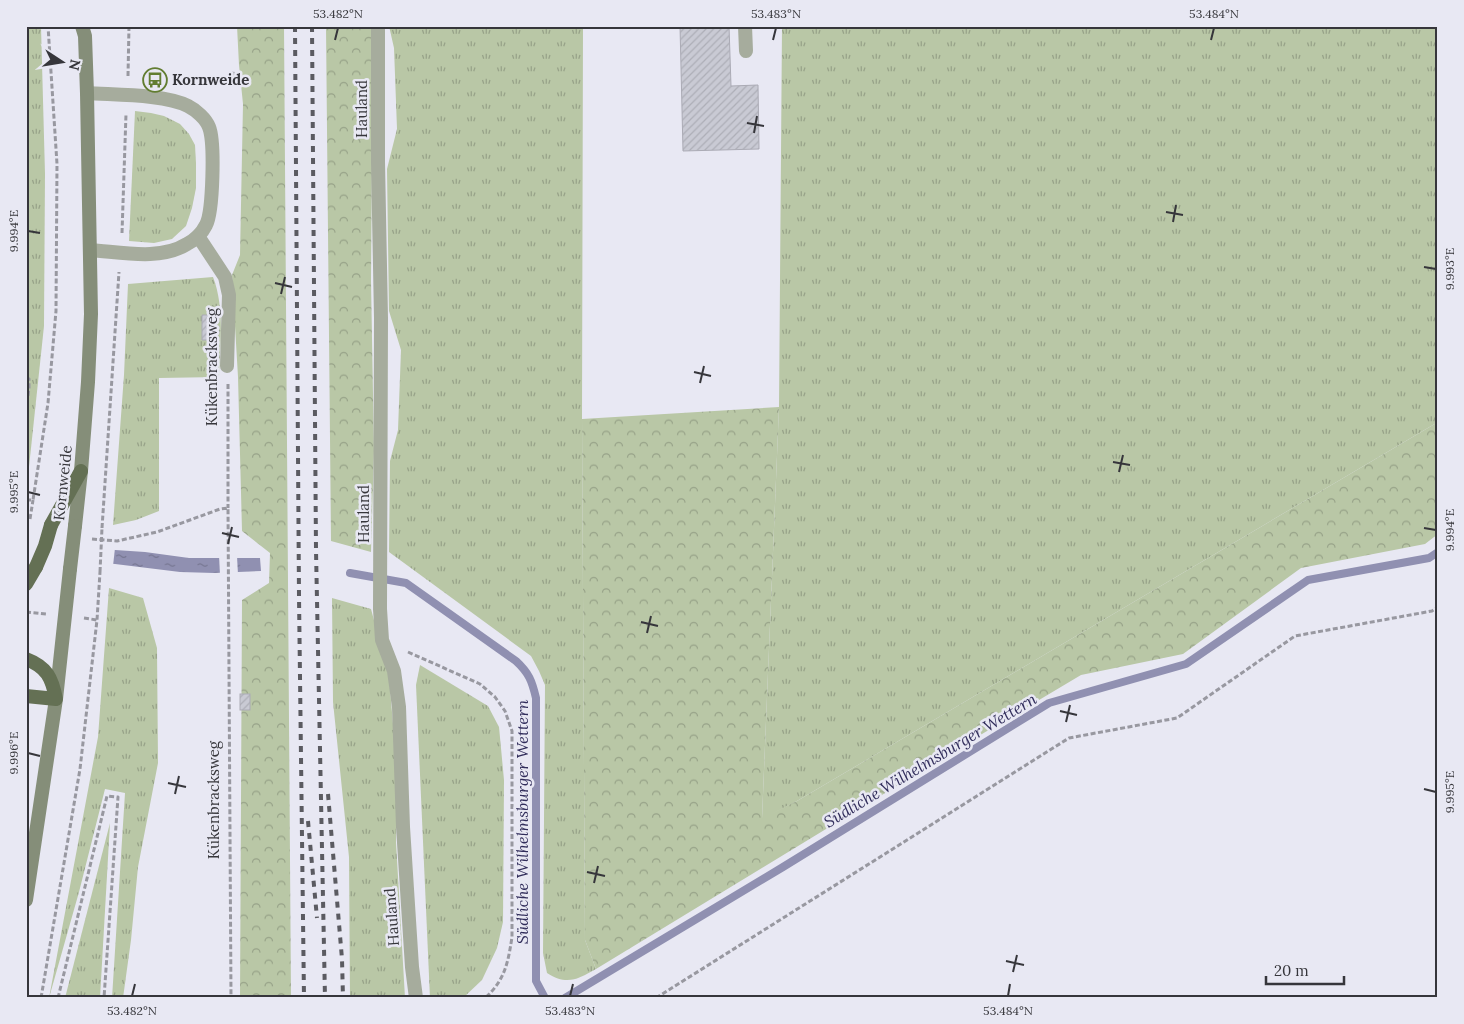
<svg xmlns="http://www.w3.org/2000/svg" width="1464" height="1024" viewBox="0 0 1464 1024" font-family="Lora,serif">
	<style>
		.grass { fill: url(#grass-tufts) }
		.forest { fill: url(#forest-crowns) }
		.water { fill: url(#water-ripples) }
		.pier { fill: #e8e8f3 }
		.lines { fill: none; stroke-linecap: round; stroke-linejoin: round }
		.stream { stroke: #9090b1; stroke-width: 8 }
		.building { fill: url(#building-hatch); stroke: #ababb5 }
		.path { stroke: #9898a0; stroke-width: 3; stroke-dasharray: 5 2.5; stroke-linecap: butt }
		.service { stroke: #a6ac9d; stroke-width: 14 }
		.secondary { stroke: #858e79; stroke-width: 14 }
		.trunk { stroke: #647054; stroke-width: 14 }
		.rail { stroke: #5b5b61; stroke-width: 4; stroke-dasharray: 6 6; stroke-linecap: butt }
		.path-bridge { stroke: #9898a0; stroke-width: 3; stroke-dasharray: 5 2.5; stroke-linecap: butt }
		.secondary-bridge { stroke: #858e79; stroke-width: 14 }
		.trunk-bridge { stroke: #647054; stroke-width: 14 }
		.ticks { fill: none; stroke: #36363b; stroke-width: 2 }
		.labels { text-anchor: middle; stroke-width: 5; stroke-linejoin: round; paint-order: stroke }
		.poi-label { font-size: 15px; font-weight: bold; fill: #36363b; stroke: #e8e8f3; text-anchor: start }
		.street-label { font-size: 15px; fill: #36363b; stroke: #e8e8f3 }
		.water-label { font-size: 16px; font-style: italic; fill: #312d5b; stroke: #e8e8f3 }
		.neatline { fill: none; stroke: #36363b; stroke-width: 2 }
		.ticks-label { font-size: 12px; text-anchor: middle; fill: #36363b }
	</style>
	<defs>
		<pattern id="grass-tufts" width="24" height="20" patternUnits="userSpaceOnUse" patternTransform="scale(1.25)"><rect width="24" height="20" fill="#b9c7a6"/><path d="M3 7l-1-3M5 7V3M7 7l1-3M15 17l-1-3M17 17v-4M19 17l1-3" fill="none" stroke="#97a288"/></pattern>
		<pattern id="forest-crowns" width="20" height="18" patternUnits="userSpaceOnUse" patternTransform="scale(1.25)"><rect width="20" height="18" fill="#b9c7a6"/><path d="M2 6a3 3 0 1 1 6 0M12 15a3 3 0 1 1 6 0" fill="none" stroke="#97a288"/></pattern>
		<pattern id="water-ripples" width="26" height="14" patternUnits="userSpaceOnUse" patternTransform="scale(1.25)"><rect width="26" height="14" fill="#9090b1"/><path d="M2 4q2-2 4 0t4 0M15 11q2-2 4 0t4 0" fill="none" stroke="#767691"/></pattern>
		<pattern id="building-hatch" width="6" height="6" patternUnits="userSpaceOnUse" patternTransform="scale(1.25)"><rect width="6" height="6" fill="#c9cad4"/><path d="M-1 1l2-2M0 6l6-6M5 7l2-2" fill="none" stroke="#adaeb7"/></pattern>
	</defs>
	<rect width="100%" height="100%" fill="#e8e8f3"/>
	<g class="grass">
		<polygon points="26,26 41,26 45,174 44,326 26,495"/>
		<path d="M389,26h194l-1,393 3,521 11,29c-18,10 -29,17 -49,4l-4,-20 2,-268 -6,-14 -8,-15 -142,-104 1,-91 8,-31 3,-80 -12,-39 -2,-142 10,-40 -3,-81z"/>
		<polygon points="782,26 1438,26 1438,422 797,801 762,819 779,407"/>
		<polygon points="135,111 151,113 164,116 180,124 189,134 195,145 196,163 196,188 192,208 186,226 172,239 154,243 129,241"/>
		<path d="M213,277c12,31 7,67 6,100l-60,1v133l-23,9 -23,5 11,-150 4,-91z"/>
		<polygon points="109,588 143,598 157,648 158,763 138,867 131,940 123,998 112,998 125,793 105,789 79,892 49,998 98,737"/>
		<polygon points="332,598 371,609 389,677 396,759 396,842 405,998 350,998 349,857 333,702"/>
		<polygon points="420,665 488,706 499,727 504,780 503,922 497,948 482,980 463,998 430,998 416,685"/>
		<polygon points="110,823 100,998 65,998"/>
	</g>
	<g class="forest">
		<polygon points="237,26 284,26 291,998 240,998 242,600 269,583 270,553 242,531 238,377 232,275 240,255 243,104 239,65"/>
		<polygon points="326,26 373,26 371,281 374,451 371,552 331,541"/>
		<polygon points="779,407 762,818 797,801 1438,422 1438,534 1425,544 1301,568 1183,654 1081,675 982,734 596,969 585,940 582,419"/>
	</g>
	<polygon class="water" points="26,544 145,552 189,558 260,558 261,571 214,573 180,572 115,564 26,558"/>
	<g class="pier">
		<polygon points="26,542 115,548 113,566 26,560"/>
		<polygon points="219,555 237,556 238,575 220,575"/>
	</g>
	<g class="lines">
		<g class="stream">
			<path d="M350,573l56,10 110,78c13,12 16,20 20,37v283l9,17"/>
			<polyline points="565,998 783,867 1049,703 1186,664 1308,580 1429,558 1438,552"/>
		</g>
	</g>
	<g class="building">
		<polygon points="680,26 729,26 731,86 758,85 759,149 683,151"/>
		<polygon points="231,72 240,73 239,85 230,84"/>
		<polygon points="202,315 214,315 215,340 202,340"/>
		<rect x="240" y="694" width="10" height="16"/>
	</g>
	<g class="lines">
		<g class="path">
			<polyline points="128,76 129,26"/>
			<polyline points="122,233 126,114"/>
			<polyline points="26,378 29,379 29,388 26,410"/>
			<polyline points="228,384 228,508"/>
			<polyline points="26,500 33,500 48,403 56,311 57,164 48,26"/>
			<polyline points="30,519 33,500"/>
			<polyline points="102,528 119,272"/>
			<polyline points="92,539 117,541 157,532 220,509 228,508 231,998"/>
			<polyline points="26,612 46,614"/>
			<polyline points="84,618 97,620"/>
			<path d="M408,652l72,32 15,13 10,14 7,20v206c-4,26 -7,43 -27,61"/>
			<polyline points="41,998 80,769 97,620 100,572"/>
			<polyline points="58,998 107,796 118,797 104,998"/>
			<polyline points="656,998 1069,738 1177,718 1295,636 1432,611 1438,607"/>
		</g>
		<g class="service">
			<polyline points="378,26 378,162 381,318 380,609 382,640 394,671 399,707 403,827 412,967 416,998"/>
			<polyline points="745,26 746,51"/>
			<path d="M87,93c26,2 78,1 101,13 8,4 18,13 21,21 6,15 4,85 -3,98 -4,8 -11,15 -19,19 -27,17 -66,8 -97,6"/>
			<polyline points="198,236 225,277 229,295 227,366"/>
		</g>
		<g class="secondary">
			<polyline points="75,526 81,471 88,382 91,314 87,93 85,36 82,26"/>
			<polyline points="26,900 56,699 70,569"/>
		</g>
		<g class="trunk">
			<polyline points="51,525 81,471"/>
			<polyline points="26,584 36,567"/>
			<path d="M26,659c21,8 26,19 30,40l-30,-3"/>
		</g>
		<g class="rail">
			<polyline points="295,26 299,596 304,998"/>
			<polyline points="312,26 316,550 325,998"/>
			<polyline points="328,794 342,959 343,998"/>
			<polyline points="308,821 317,918"/>
		</g>
		<polyline class="path-bridge" points="100,572 102,528"/>
		<polyline class="secondary-bridge" points="70,569 75,526"/>
		<polyline class="trunk-bridge" points="36,567 45,546 51,525"/>
	</g>
	<path class="ticks" d="M335,40l3,-12M773,40l3,-12M1211,40l3,-12M747,123l17,3M754,133l3,-17M1166,212l17,3M1173,222l3,-17M28,231l12,2M1424,267l12,2M275,283l17,4M281,294l4,-17M694,372l17,4M700,383l4,-17M1113,462l17,3M1119,472l4,-17M28,492l12,3M1424,528l12,2M222,533l17,4M228,544l4,-17M641,622l17,4M647,633l4,-17M1060,711l17,4M1066,722l4,-17M28,753l12,3M168,783l18,4M1424,789l12,3M175,794l4,-18M587,872l18,4M594,883l4,-17M1006,961l18,4M1013,972l4,-17M132,996l3,-12M570,996l3,-12M1008,996l2,-12"/>
	<defs>
		<g id="bus-ring" transform="scale(1.25)"><circle r="9.5" fill="#e8e8f3" stroke="#627d31" stroke-width="1.5"/><path d="M-5-6H5V4H4V6H2V4H-2V6H-4V4H-5ZM-3.5-4V0h7V-4ZM-3.5 1.2v1.5H-2V1.2ZM2 1.2v1.5H3.5V1.2Z" fill="#627d31"/></g>
	</defs>
	<g fill-rule="evenodd">
		<use href="#bus-ring" x="155" y="80"/>
	</g>
	<g class="labels">
		<g class="poi-label">
			<text x="172" y="85">Kornweide</text>
		</g>
		<g class="street-label">
			<text transform="translate(362 109) rotate(-90)" y="5">Hauland</text>
			<text transform="translate(212 367) rotate(-90)" y="5">Kükenbracksweg</text>
			<text transform="translate(63 483) rotate(-84)" y="5">Kornweide</text>
			<text transform="translate(364 514) rotate(-90)" y="5">Hauland</text>
			<text transform="translate(214 800) rotate(-90)" y="5">Kükenbracksweg</text>
			<text transform="translate(392 917) rotate(-94)" y="5">Hauland</text>
		</g>
		<g class="water-label">
			<text transform="translate(930 760) rotate(-31)" y="6">Südliche Wilhelmsburger Wettern</text>
			<text transform="translate(522 822) rotate(-90)" y="6">Südliche Wilhelmsburger Wettern</text>
		</g>
	</g>
	<rect width="1464" height="1024" fill="none" stroke="#e8e8f3" stroke-width="55"/>
	<g transform="translate(62 62) rotate(102)" stroke="#e8e8f3" stroke-width="4" paint-order="stroke">
	<path d="M0-4L9 19L0 12L-9 19Z" fill="#36363b"/>
	<text y="-8" font-size="14" font-weight="bold" text-anchor="middle" fill="#36363b">N</text>
	</g>
	<path d="M1266 976v8h78v-8" fill="none" stroke="#36363b" stroke-width="2.5"/>
	<text x="1274" y="976" font-size="15" fill="#36363b" stroke="#e8e8f3" stroke-width="4" paint-order="stroke">20 m</text>
	<rect x="28" y="28" width="1408" height="968" class="neatline"/>
	<g class="ticks-label">
		<text x="338" y="18">53.482°N</text>
		<text x="776" y="18">53.483°N</text>
		<text x="1214" y="18">53.484°N</text>
		<text transform="translate(14 231) rotate(-90)" y="4">9.994°E</text>
		<text transform="translate(1450 269) rotate(-90)" y="4">9.993°E</text>
		<text transform="translate(14 492) rotate(-90)" y="4">9.995°E</text>
		<text transform="translate(1450 530) rotate(-90)" y="4">9.994°E</text>
		<text transform="translate(14 753) rotate(-90)" y="4">9.996°E</text>
		<text transform="translate(1450 792) rotate(-90)" y="4">9.995°E</text>
		<text x="132" y="1015">53.482°N</text>
		<text x="570" y="1015">53.483°N</text>
		<text x="1008" y="1015">53.484°N</text>
	</g>
</svg>
